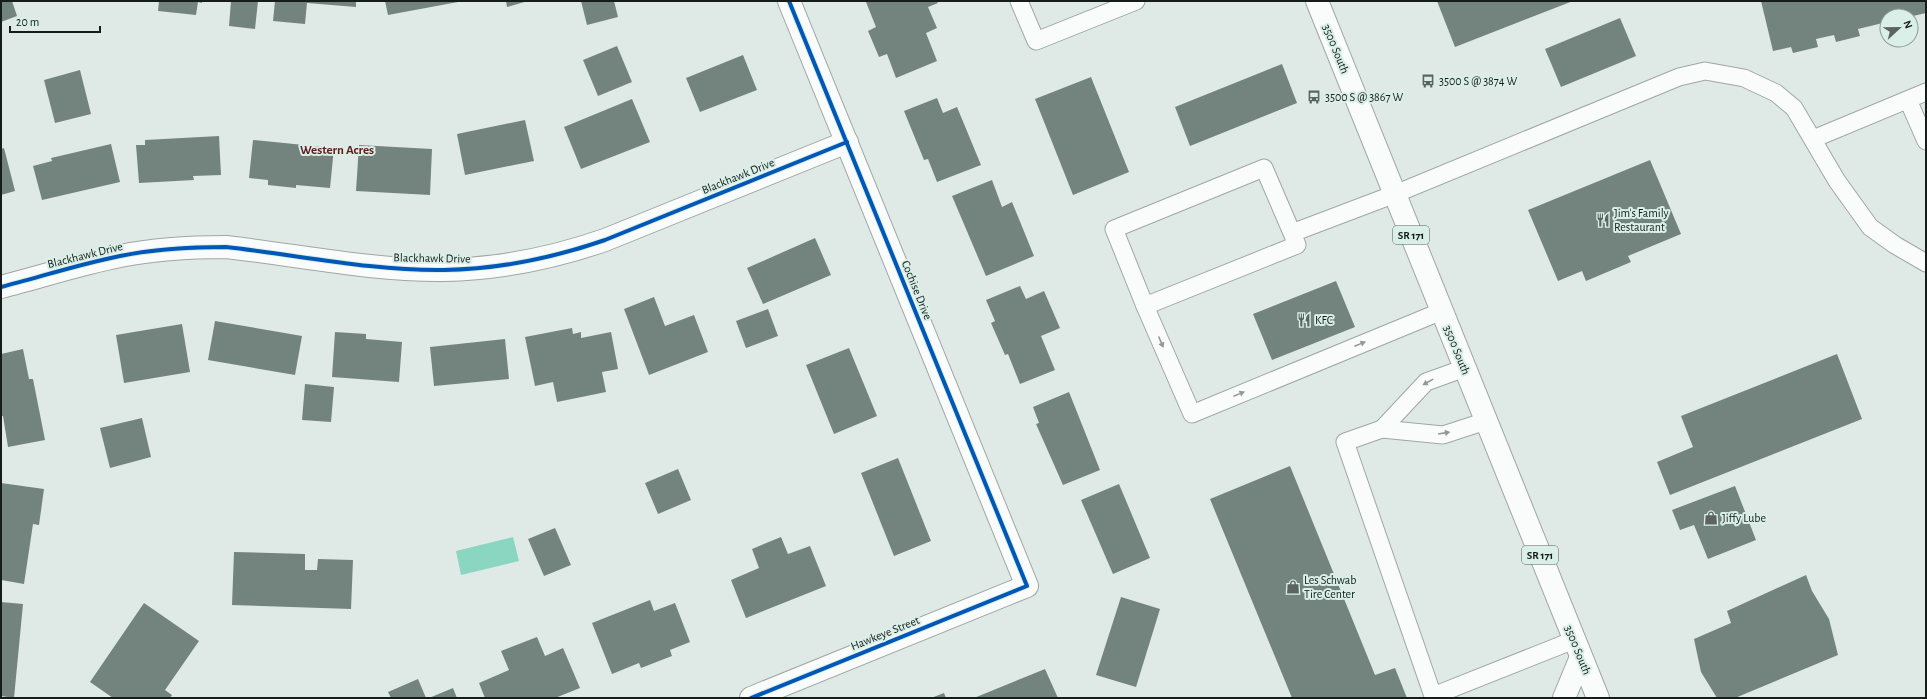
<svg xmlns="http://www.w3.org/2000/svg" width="1927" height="699" viewBox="0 0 1927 699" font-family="'Alegreya Sans',sans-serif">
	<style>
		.water { fill: #8ad6c0 }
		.building { fill: #73847f }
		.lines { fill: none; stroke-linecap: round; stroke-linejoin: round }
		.service-casing { stroke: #9fa7a4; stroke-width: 19 }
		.minor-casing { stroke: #9fa7a4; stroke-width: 24 }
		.primary-casing { stroke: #9fa7a4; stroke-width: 24 }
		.trunk-casing { stroke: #9fa7a4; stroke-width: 24 }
		.service { stroke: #fafcfb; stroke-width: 17 }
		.minor { stroke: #fafcfb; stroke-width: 22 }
		.primary { stroke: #fafcfb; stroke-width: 22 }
		.trunk { stroke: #fafcfb; stroke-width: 22 }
		.cycleway-casing { stroke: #daefe7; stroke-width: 6 }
		.cycleway { stroke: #0057b8; stroke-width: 4 }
		.oneway { fill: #939796 }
		.labels { text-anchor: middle; stroke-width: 4; stroke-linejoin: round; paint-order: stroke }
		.shield { fill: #daefe7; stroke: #505b58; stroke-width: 1 }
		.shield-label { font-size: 11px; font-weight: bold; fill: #151c1a }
		.street-label { font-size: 12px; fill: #151c1a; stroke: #daefe7 }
		.poi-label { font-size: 12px; fill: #151c1a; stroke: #daefe7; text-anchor: start }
		.neighbourhood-label { font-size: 13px; font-weight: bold; fill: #621d20; stroke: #daefe7 }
	</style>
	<rect width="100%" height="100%" fill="#dfeae6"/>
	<polygon class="water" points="513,537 519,561 461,575 456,551"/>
	<g class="building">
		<polygon points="1,1 12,1 17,16 1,22"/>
		<polygon points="159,1 202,1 202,3 198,2 196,15 158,11"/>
		<polygon points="231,1 258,1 255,29 229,26"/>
		<polygon points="275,1 356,1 356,7 307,3 305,24 273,21"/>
		<polygon points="385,1 458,1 458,2 388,15"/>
		<polygon points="506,1 528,1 507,7"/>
		<polygon points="581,1 614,1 618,17 587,25"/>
		<polygon points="868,1 937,1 938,3 928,7 937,28 926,33 937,61 896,78 887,54 879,57 868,31 876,27 866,2"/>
		<polygon points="1437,1 1573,1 1455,47"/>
		<polygon points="1761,1 1926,1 1926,13 1913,16 1915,24 1911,25 1911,16 1887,16 1887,22 1858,29 1860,36 1836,42 1834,35 1816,39 1818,47 1793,53 1791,47 1773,51"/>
		<polygon points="1620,18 1636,56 1561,87 1545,49"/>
		<polygon points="617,46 632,82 598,96 583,60"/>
		<polygon points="743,55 757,90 700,112 686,78"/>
		<polygon points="1282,64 1297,103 1190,146 1175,107"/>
		<polygon points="80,70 91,114 55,123 44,80"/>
		<polygon points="1091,77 1129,172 1073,195 1035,99"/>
		<polygon points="937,98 943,113 957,107 981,165 937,182 928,159 924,160 904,111"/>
		<polygon points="632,99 650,142 581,169 564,127"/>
		<polygon points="525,120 534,161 465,175 457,134"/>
		<polygon points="219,136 221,175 193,176 194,180 139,183 136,145 145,145 145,140"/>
		<polygon points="253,140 334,148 330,188 296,185 296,188 268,185 268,180 249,178"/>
		<polygon points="111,144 120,182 42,200 33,166 52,161 51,158"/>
		<polygon points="359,145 432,149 430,195 356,191"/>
		<polygon points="4,148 15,191 1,195 1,149"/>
		<polygon points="1650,160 1681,234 1628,256 1631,262 1586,281 1582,271 1558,281 1528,210"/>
		<polygon points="992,180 1002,207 1012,202 1034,256 986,276 952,196"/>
		<polygon points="815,238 831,275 763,304 747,268"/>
		<polygon points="1336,281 1355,327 1272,360 1253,314"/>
		<polygon points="1020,286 1026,299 1044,291 1060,328 1041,336 1055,370 1020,384 1008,354 1005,355 991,323 995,321 986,300"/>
		<polygon points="654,297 665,326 694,315 708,352 649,375 624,309"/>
		<polygon points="768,309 778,336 746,348 736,321"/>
		<polygon points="215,321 302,336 295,375 208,360"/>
		<polygon points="182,324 190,372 124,383 116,335"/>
		<polygon points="572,328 573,334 581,332 581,338 611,332 618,369 602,372 606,392 557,402 553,382 535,386 525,337"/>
		<polygon points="335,332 366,334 366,339 402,342 399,382 332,377"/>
		<polygon points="505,339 509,379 434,386 430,347"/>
		<polygon points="849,348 877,416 834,434 806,365"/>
		<polygon points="23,349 29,379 33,379 45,440 8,447 3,416 1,416 1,354"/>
		<polygon points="1837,354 1862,419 1670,495 1657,462 1693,447 1681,416"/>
		<polygon points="305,384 334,387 331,422 302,420"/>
		<polygon points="1069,392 1100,470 1063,485 1036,424 1039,423 1033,407"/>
		<polygon points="142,418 151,457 110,468 100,428"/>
		<polygon points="898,458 931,541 894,556 861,473"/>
		<polygon points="1290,466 1375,675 1395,668 1407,698 1292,698 1210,499"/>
		<polygon points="678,469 691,500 658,514 645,483"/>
		<polygon points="1,483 44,489 39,525 33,524 24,584 1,580"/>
		<polygon points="1119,484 1150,558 1113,574 1081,500"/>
		<polygon points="1735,486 1756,540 1708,559 1694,525 1680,530 1672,510"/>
		<polygon points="555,528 571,565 544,576 528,539"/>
		<polygon points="781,537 788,554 810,546 826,586 746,618 731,580 759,568 752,549"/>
		<polygon points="234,552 305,554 305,570 317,570 318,559 353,560 351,609 232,605"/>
		<polygon points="1806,575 1812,591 1829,619 1838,655 1735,698 1717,698 1701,672 1694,639 1731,623 1727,611"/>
		<polygon points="1121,597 1160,609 1136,687 1096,675"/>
		<polygon points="650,600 654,611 675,603 690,642 670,650 672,656 641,668 639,663 612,674 592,623"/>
		<polygon points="1,602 23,604 14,698 1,696"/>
		<polygon points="144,603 199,641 165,690 172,695 170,698 113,698 90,682"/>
		<polygon points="537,637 545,656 563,648 580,688 555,698 485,698 479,683 509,670 501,651"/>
		<polygon points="1045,669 1058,698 974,698"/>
		<polygon points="418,679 426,698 391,698 388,692"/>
		<polygon points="453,688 457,698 429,698"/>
		<polygon points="944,693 946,698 931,698"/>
	</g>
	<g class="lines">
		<g class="service-casing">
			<g id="service">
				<polyline points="1019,1 1036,41 1136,1"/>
				<polyline points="1908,100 1926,141"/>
				<polyline points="1813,139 1926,92"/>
				<polyline points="1292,233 1264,168 1114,229 1145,306 1297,245 1292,233 1395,194 1679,77 1705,71 1744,78 1776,93 1794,108 1837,181 1870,227 1895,245 1926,263"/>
				<polyline points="1145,306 1192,414 1442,311"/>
				<polyline points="1465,368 1426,382 1382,429 1443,435 1486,421"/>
				<polyline points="1382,429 1345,442 1433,696 1574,640"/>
			</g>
		</g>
		<g class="minor-casing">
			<g id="minor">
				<path d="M1,287c39,-10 79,-23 119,-31 35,-7 71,-9 106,-9 72,8 146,24 218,23 54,-1 109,-12 161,-30l242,-98"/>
				<polyline points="751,698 1027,586 789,1"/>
			</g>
		</g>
		<g class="primary-casing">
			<polyline id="primary" points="1317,1 1598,698"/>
		</g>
		<g class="trunk-casing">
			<polyline id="trunk" points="1564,698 1581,657"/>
		</g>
		<use href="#service" class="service"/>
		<use href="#minor" class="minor"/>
		<use href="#primary" class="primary"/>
		<use href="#trunk" class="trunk"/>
		<g class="cycleway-casing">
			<g id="cycleway">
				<path d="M1,287c39,-10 79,-23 119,-31 35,-7 71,-9 106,-9 72,8 146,24 218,23 54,-1 109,-12 161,-30l242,-98"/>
				<polyline points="751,698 1027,586 789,1"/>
			</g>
		</g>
		<use href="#cycleway" class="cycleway"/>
	</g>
	<defs><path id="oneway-solid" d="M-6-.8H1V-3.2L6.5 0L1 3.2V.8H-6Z"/></defs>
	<g class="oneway">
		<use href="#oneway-solid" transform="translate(1161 342) rotate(67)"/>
		<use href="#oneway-solid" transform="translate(1360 344) rotate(-22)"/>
		<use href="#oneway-solid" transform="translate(1428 382) rotate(151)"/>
		<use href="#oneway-solid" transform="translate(1239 394) rotate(-22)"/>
		<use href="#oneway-solid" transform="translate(1444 433) rotate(-9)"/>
	</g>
	<defs>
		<g id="bus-bare" transform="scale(1.08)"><path d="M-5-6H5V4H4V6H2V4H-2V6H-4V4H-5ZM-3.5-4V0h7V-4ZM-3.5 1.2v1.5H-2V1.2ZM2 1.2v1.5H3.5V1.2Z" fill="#5c6461" stroke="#daefe7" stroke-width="2.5" paint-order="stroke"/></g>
		<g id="restaurant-bare" transform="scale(1.08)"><path d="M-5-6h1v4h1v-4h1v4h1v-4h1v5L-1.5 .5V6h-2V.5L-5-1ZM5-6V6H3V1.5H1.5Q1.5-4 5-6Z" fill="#5c6461" stroke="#daefe7" stroke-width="2.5" paint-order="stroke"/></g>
		<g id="shop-bare" transform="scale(1.08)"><path d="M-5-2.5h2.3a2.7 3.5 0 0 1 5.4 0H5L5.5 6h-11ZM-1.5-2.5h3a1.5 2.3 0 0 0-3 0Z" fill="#5c6461" stroke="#daefe7" stroke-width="2.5" paint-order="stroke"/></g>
	</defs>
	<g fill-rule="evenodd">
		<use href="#bus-bare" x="1428" y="81"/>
		<use href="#bus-bare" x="1314" y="97"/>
		<use href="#restaurant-bare" x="1603" y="220"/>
		<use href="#restaurant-bare" x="1304" y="320"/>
		<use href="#shop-bare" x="1711" y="518"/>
		<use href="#shop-bare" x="1293" y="587"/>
	</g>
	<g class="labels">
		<g class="shield">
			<rect x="1393" y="226" width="36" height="18" rx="3"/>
			<rect x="1522" y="546" width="36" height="18" rx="3"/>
		</g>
		<g class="shield-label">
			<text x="1411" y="239">SR 171</text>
			<text x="1540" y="559">SR 171</text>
		</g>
		<g class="street-label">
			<text transform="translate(1336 49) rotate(68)" y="4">3500 South</text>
			<text transform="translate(738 176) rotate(-22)" y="4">Blackhawk Drive</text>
			<text transform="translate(85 255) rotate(-14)" y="4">Blackhawk Drive</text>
			<text transform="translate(432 258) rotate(1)" y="4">Blackhawk Drive</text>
			<text transform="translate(917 290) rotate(68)" y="4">Cochise Drive</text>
			<text transform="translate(1457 350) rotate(68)" y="4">3500 South</text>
			<text transform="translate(885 633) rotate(-22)" y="4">Hawkeye Street</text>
			<text transform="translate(1578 650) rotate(68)" y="4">3500 South</text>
		</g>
		<g class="poi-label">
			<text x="1439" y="85">3500 S @ 3874 W</text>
			<text x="1325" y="101">3500 S @ 3867 W</text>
			<text x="1614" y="217">Jim's Family<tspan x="1614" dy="14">Restaurant</tspan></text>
			<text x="1315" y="324">KFC</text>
			<text x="1722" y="522">Jiffy Lube</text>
			<text x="1304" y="584">Les Schwab<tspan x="1304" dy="14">Tire Center</tspan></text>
		</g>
		<g class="neighbourhood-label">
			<text x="337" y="154">Western Acres</text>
		</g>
	</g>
	<rect width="1927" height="699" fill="none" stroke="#151c1a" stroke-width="4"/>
	<g transform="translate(1899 28) rotate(68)"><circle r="19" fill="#daefe7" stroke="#8b9b95"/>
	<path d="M0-3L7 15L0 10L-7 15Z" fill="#5c6461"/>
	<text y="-6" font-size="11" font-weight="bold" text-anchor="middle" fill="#151c1a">N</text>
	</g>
	<path d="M10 26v6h90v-6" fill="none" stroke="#151c1a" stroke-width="2"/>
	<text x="16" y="26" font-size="12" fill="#151c1a" stroke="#daefe7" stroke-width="3" paint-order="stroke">20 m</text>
</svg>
